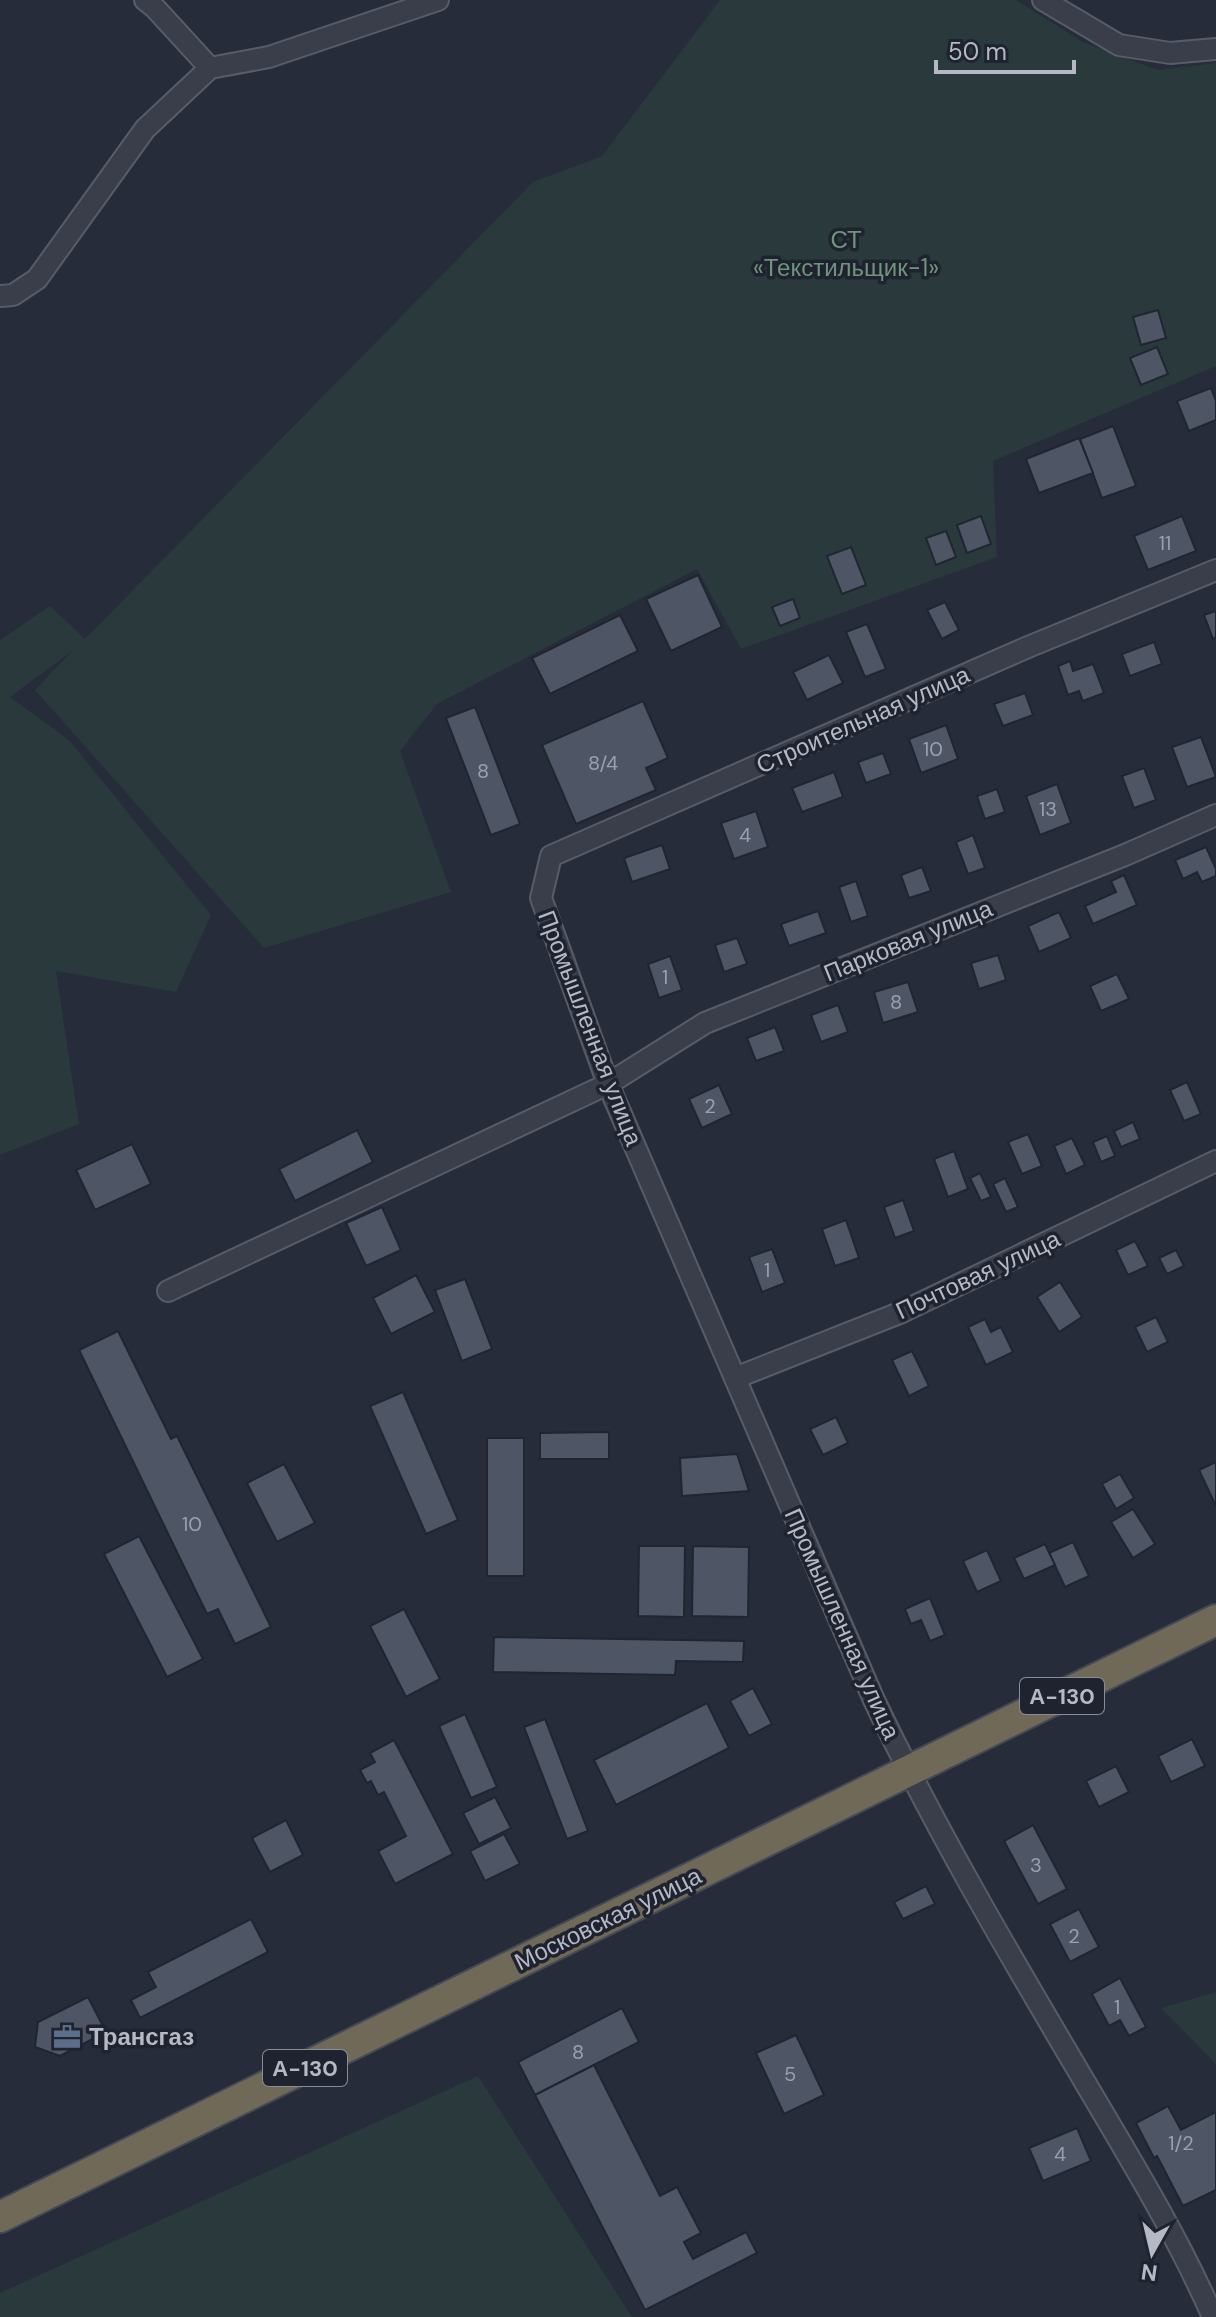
<svg xmlns="http://www.w3.org/2000/svg" width="1216" height="2317" viewBox="0 0 1216 2317" font-family="'DM Sans',sans-serif">
	<style>
		.green { fill: #29393c }
		.building { fill: #4e5665; stroke: #202531; stroke-width: 2 }
		.lines { fill: none; stroke-linecap: round; stroke-linejoin: round }
		.minor-casing { stroke: #575c68; stroke-width: 24 }
		.highway-casing { stroke: #444955; stroke-width: 34 }
		.minor { stroke: #393e4a; stroke-width: 20 }
		.highway { stroke: #706957; stroke-width: 30 }
		.labels { text-anchor: middle; stroke-width: 7; stroke-linejoin: round; paint-order: stroke }
		.number-label { font-size: 20px; fill: #9ba0ae }
		.shield { fill: #1e232f; stroke: #888c99; stroke-width: 2 }
		.shield-label { font-size: 22px; font-weight: bold; fill: #b5b9c6 }
		.park-label { font-size: 24px; fill: #6e947b; stroke: #1e232f }
		.street-label { font-size: 24px; fill: #b5b9c6; stroke: #1e232f }
		.poi-label { font-size: 24px; font-weight: bold; fill: #b5b9c6; stroke: #1e232f; text-anchor: start }
	</style>
	<rect width="100%" height="100%" fill="#262c3a"/>
	<g class="green">
		<polygon points="720,0 1016,0 1083,42 1158,70 1216,63 1216,366 993,461 997,557 741,649 697,569 437,704 400,751 451,892 264,948 35,690 72,651 10,697 69,740 211,915 176,992 56,971 79,1124 0,1155 0,640 50,606 85,639 533,182 602,156"/>
		<polygon points="1216,1992 1216,2064 1161,2008"/>
		<polygon points="478,2076 632,2317 0,2317 0,2293"/>
	</g>
	<g class="building">
		<polygon points="1158,310 1166,338 1141,345 1133,317"/>
		<polygon points="1157,347 1168,374 1141,385 1130,358"/>
		<polygon points="1211,388 1216,401 1216,420 1189,431 1177,401"/>
		<polygon points="1113,426 1136,486 1102,498 1080,439"/>
		<polygon points="1079,438 1093,473 1039,493 1026,459"/>
		<polygon points="981,516 991,544 967,553 957,525"/>
		<polygon points="1182,516 1196,551 1148,570 1134,536"/>
		<polygon points="946,531 956,557 936,565 926,538"/>
		<polygon points="851,547 866,585 842,594 827,556"/>
		<polygon points="698,575 722,627 671,651 646,599"/>
		<polygon points="793,599 800,618 780,626 772,607"/>
		<polygon points="945,602 959,630 942,639 927,610"/>
		<polygon points="1216,611 1216,637 1213,639 1204,615"/>
		<polygon points="620,615 638,651 550,694 532,658"/>
		<polygon points="867,624 886,669 865,677 846,632"/>
		<polygon points="1154,642 1162,664 1130,676 1122,654"/>
		<polygon points="829,655 843,683 807,700 793,672"/>
		<polygon points="1070,661 1073,671 1093,664 1104,693 1083,701 1079,691 1068,695 1058,666"/>
		<polygon points="1025,693 1033,715 1003,726 994,704"/>
		<polygon points="643,701 668,758 646,768 656,790 576,824 542,745"/>
		<polygon points="475,707 520,824 491,835 446,718"/>
		<polygon points="946,725 958,759 921,773 909,739"/>
		<polygon points="1201,737 1216,777 1187,787 1172,747"/>
		<polygon points="883,753 891,774 866,783 858,762"/>
		<polygon points="1144,768 1156,800 1134,808 1122,776"/>
		<polygon points="834,772 843,797 802,812 792,788"/>
		<polygon points="1057,784 1071,823 1040,835 1026,796"/>
		<polygon points="997,789 1005,812 985,819 977,796"/>
		<polygon points="756,811 768,847 734,859 721,823"/>
		<polygon points="973,835 985,868 968,874 956,842"/>
		<polygon points="662,845 670,869 632,882 624,858"/>
		<polygon points="1206,847 1216,869 1216,876 1202,882 1197,872 1183,879 1175,860"/>
		<polygon points="922,867 931,891 909,898 901,875"/>
		<polygon points="1124,875 1137,905 1093,924 1085,906 1116,892 1111,881"/>
		<polygon points="856,881 868,916 851,922 839,887"/>
		<polygon points="818,911 826,933 789,946 781,924"/>
		<polygon points="1059,912 1071,938 1039,952 1028,926"/>
		<polygon points="737,938 747,964 724,972 715,945"/>
		<polygon points="998,955 1006,980 979,989 971,963"/>
		<polygon points="670,956 682,990 659,998 648,964"/>
		<polygon points="1117,974 1129,999 1101,1011 1090,986"/>
		<polygon points="908,982 918,1012 883,1023 874,992"/>
		<polygon points="838,1005 848,1032 821,1042 811,1015"/>
		<polygon points="775,1027 784,1051 756,1061 747,1038"/>
		<polygon points="1187,1082 1201,1114 1184,1121 1170,1090"/>
		<polygon points="719,1085 732,1114 702,1128 689,1099"/>
		<polygon points="1133,1122 1140,1139 1121,1147 1114,1131"/>
		<polygon points="357,1130 373,1162 295,1201 279,1169"/>
		<polygon points="1028,1134 1042,1166 1022,1174 1008,1142"/>
		<polygon points="1107,1136 1115,1156 1101,1162 1093,1142"/>
		<polygon points="1072,1138 1085,1165 1066,1174 1054,1146"/>
		<polygon points="132,1144 151,1184 95,1210 76,1170"/>
		<polygon points="954,1151 968,1189 948,1197 934,1159"/>
		<polygon points="980,1173 991,1197 981,1201 970,1178"/>
		<polygon points="1005,1178 1018,1207 1006,1212 993,1184"/>
		<polygon points="903,1200 914,1231 895,1238 884,1207"/>
		<polygon points="382,1207 401,1250 366,1266 346,1223"/>
		<polygon points="846,1220 859,1258 835,1266 822,1229"/>
		<polygon points="1135,1241 1148,1266 1128,1275 1116,1250"/>
		<polygon points="772,1249 785,1283 762,1292 749,1257"/>
		<polygon points="1176,1250 1184,1266 1167,1274 1159,1258"/>
		<polygon points="416,1275 435,1312 391,1334 373,1298"/>
		<polygon points="465,1279 492,1349 462,1361 435,1290"/>
		<polygon points="1060,1282 1082,1317 1059,1332 1037,1297"/>
		<polygon points="1156,1317 1168,1342 1147,1352 1135,1327"/>
		<polygon points="985,1319 991,1332 1001,1327 1013,1352 986,1365 968,1327"/>
		<polygon points="118,1331 171,1439 177,1436 271,1627 235,1644 218,1609 207,1614 79,1350"/>
		<polygon points="912,1351 929,1386 909,1396 892,1360"/>
		<polygon points="403,1392 458,1520 426,1534 370,1406"/>
		<polygon points="836,1417 848,1443 823,1455 810,1429"/>
		<polygon points="609,1432 609,1459 540,1459 540,1433"/>
		<rect x="487" y="1438" width="37" height="138"/>
		<polygon points="737,1454 749,1491 682,1496 680,1458"/>
		<polygon points="1216,1462 1216,1506 1199,1470"/>
		<polygon points="284,1464 315,1523 277,1542 247,1483"/>
		<polygon points="1120,1474 1134,1498 1116,1509 1102,1484"/>
		<polygon points="1133,1509 1155,1544 1133,1558 1111,1522"/>
		<polygon points="139,1536 203,1659 167,1677 104,1554"/>
		<polygon points="1073,1542 1089,1576 1065,1587 1049,1553"/>
		<polygon points="1045,1544 1055,1565 1024,1579 1014,1558"/>
		<polygon points="639,1546 685,1546 684,1617 638,1616"/>
		<polygon points="693,1546 749,1547 748,1617 692,1616"/>
		<polygon points="987,1550 1001,1581 977,1592 963,1561"/>
		<polygon points="930,1598 945,1635 930,1641 921,1620 911,1624 905,1609"/>
		<polygon points="404,1609 440,1679 406,1697 370,1626"/>
		<polygon points="494,1637 744,1641 743,1662 676,1661 675,1675 493,1672"/>
		<polygon points="753,1688 772,1724 749,1736 730,1701"/>
		<polygon points="707,1703 729,1748 616,1805 594,1760"/>
		<polygon points="465,1714 497,1787 471,1798 439,1726"/>
		<polygon points="545,1719 588,1831 567,1839 524,1727"/>
		<polygon points="1192,1739 1205,1766 1171,1782 1158,1756"/>
		<polygon points="394,1740 453,1854 395,1884 378,1851 406,1836 384,1792 378,1795 371,1781 367,1783 360,1770 375,1762 370,1753"/>
		<polygon points="1116,1766 1129,1792 1099,1807 1086,1781"/>
		<polygon points="495,1797 511,1828 479,1844 463,1813"/>
		<polygon points="286,1820 303,1855 270,1872 252,1838"/>
		<polygon points="1033,1825 1067,1889 1038,1904 1004,1841"/>
		<polygon points="504,1834 520,1864 485,1881 470,1851"/>
		<polygon points="926,1886 935,1904 903,1919 894,1902"/>
		<polygon points="1079,1909 1099,1947 1070,1962 1050,1924"/>
		<polygon points="251,1919 268,1952 140,2018 131,2000 156,1987 148,1972"/>
		<polygon points="1120,1978 1146,2027 1129,2036 1120,2020 1109,2026 1092,1994"/>
		<polygon points="88,1997 106,2032 60,2056 35,2047 38,2022"/>
		<polygon points="622,2008 639,2042 535,2095 518,2062"/>
		<polygon points="796,2035 824,2095 784,2114 756,2053"/>
		<polygon points="594,2065 660,2196 677,2187 701,2233 684,2242 693,2259 746,2232 757,2253 645,2310 535,2095"/>
		<polygon points="1168,2106 1181,2130 1216,2112 1216,2190 1183,2206 1157,2156 1154,2158 1136,2123"/>
		<polygon points="1077,2128 1091,2161 1043,2181 1029,2148"/>
	</g>
	<g class="lines">
		<g class="minor-casing">
			<g id="minor">
				<polyline points="145,0 155,8 210,68"/>
				<polyline points="1043,0 1119,45 1170,53 1216,49"/>
				<polyline points="0,296 13,295 37,279 145,129 210,68 269,57 438,0"/>
				<polyline points="168,1291 608,1084 705,1023 1125,855 1216,815"/>
				<polyline points="735,1378 902,1312 1216,1161"/>
				<path d="M1213,2317c-38,-87 -89,-168 -137,-250 -71,-120 -142,-241 -202,-367l-266,-616 -67,-186 10,-42 477,-209 188,-77"/>
			</g>
		</g>
		<g class="highway-casing">
			<polyline id="highway" points="0,2217 1216,1620"/>
		</g>
		<use href="#minor" class="minor"/>
		<use href="#highway" class="highway"/>
	</g>
	<defs>
		<g id="office-bare" transform="scale(2.16)"><path d="M-6-3h4V-5.5h4V-3h4V5H-6ZM-1-4.5V-3h2v-1.5ZM-6 0V1H6V0Z" fill="#5c6f8a" stroke="#1e232f" stroke-width="2.5" paint-order="stroke"/></g>
	</defs>
	<g fill-rule="evenodd">
		<use href="#office-bare" x="67" y="2037"/>
	</g>
	<g class="labels">
		<g class="number-label">
			<text x="1165" y="550">11</text>
			<text x="933" y="756">10</text>
			<text x="603" y="770">8/4</text>
			<text x="483" y="778">8</text>
			<text x="1048" y="816">13</text>
			<text x="745" y="842">4</text>
			<text x="665" y="984">1</text>
			<text x="896" y="1009">8</text>
			<text x="710" y="1113">2</text>
			<text x="767" y="1277">1</text>
			<text x="192" y="1531">10</text>
			<text x="1036" y="1872">3</text>
			<text x="1074" y="1943">2</text>
			<text x="1117" y="2014">1</text>
			<text x="578" y="2059">8</text>
			<text x="790" y="2081">5</text>
			<text x="1181" y="2150">1/2</text>
			<text x="1060" y="2161">4</text>
		</g>
		<g class="shield">
			<rect x="1020" y="1678" width="84" height="36" rx="6"/>
			<rect x="263" y="2050" width="84" height="36" rx="6"/>
		</g>
		<g class="shield-label">
			<text x="1062" y="1704">А-130</text>
			<text x="305" y="2076">А-130</text>
		</g>
		<g class="park-label">
			<text x="846" y="248">СТ<tspan x="846" dy="28">«Текстильщик-1»</tspan></text>
		</g>
		<g class="street-label">
			<text transform="translate(863 720) rotate(-24)" y="8">Строительная улица</text>
			<text transform="translate(908 941) rotate(-22)" y="8">Парковая улица</text>
			<text transform="translate(590 1028) rotate(69)" y="8">Промышленная улица</text>
			<text transform="translate(978 1275) rotate(-25)" y="8">Почтовая улица</text>
			<text transform="translate(842 1624) rotate(66)" y="8">Промышленная улица</text>
			<text transform="translate(608 1919) rotate(-26)" y="8">Московская улица</text>
		</g>
		<g class="poi-label">
			<text x="89" y="2045">Трансгаз</text>
		</g>
	</g>
	<g transform="translate(1152 2253) rotate(188)" stroke="#1e232f" stroke-width="6" paint-order="stroke">
	<path d="M0-6L14 30L0 20L-14 30Z" fill="#b5b9c6"/>
	<text y="-12" font-size="22" font-weight="bold" text-anchor="middle" fill="#b5b9c6">N</text>
	</g>
	<path d="M936 60v12h138v-12" fill="none" stroke="#b5b9c6" stroke-width="4"/>
	<text x="948" y="60" font-size="24" fill="#b5b9c6" stroke="#1e232f" stroke-width="6" paint-order="stroke">50 m</text>
</svg>
